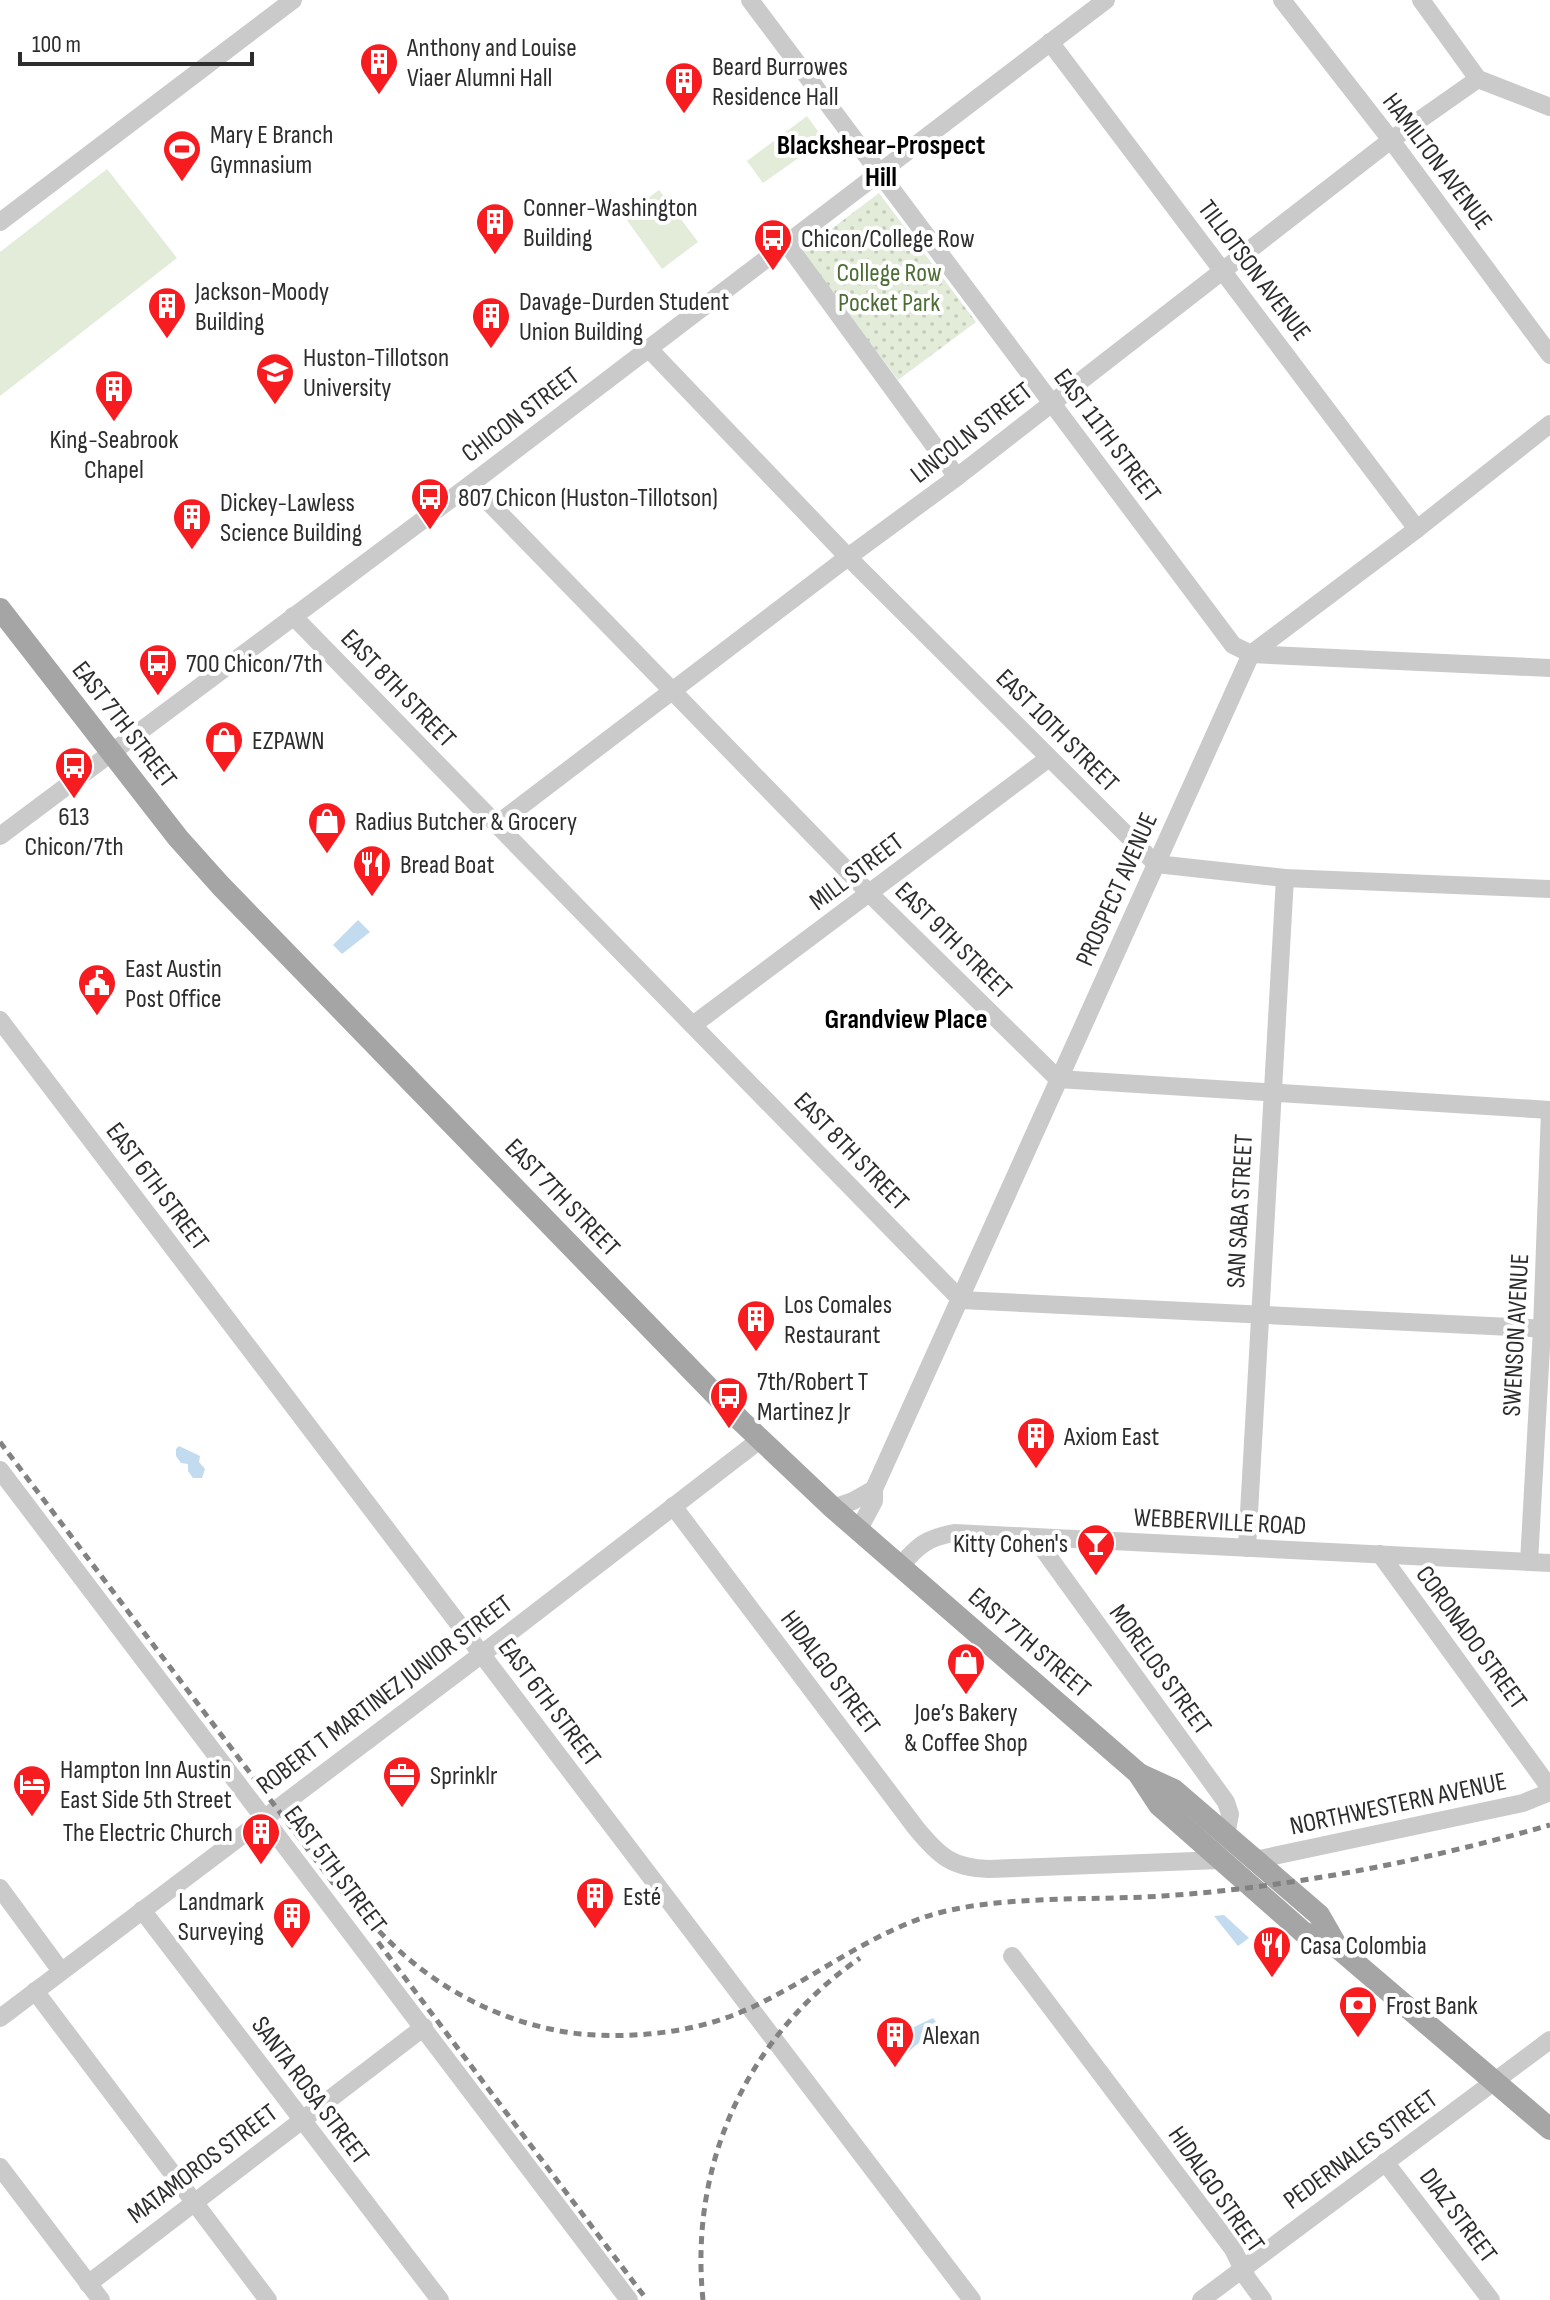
<svg xmlns="http://www.w3.org/2000/svg" width="1550" height="2300" viewBox="0 0 1550 2300" font-family="'Sofia Sans Condensed',sans-serif">
	<style>
		.grass { fill: #e2ecd9 }
		.park { fill: url(#park-dots) }
		.water { fill: #c2dbee }
		.lines { fill: none; stroke-linecap: round; stroke-linejoin: round }
		.minor { stroke: #cacaca; stroke-width: 18 }
		.major { stroke: #a5a5a5; stroke-width: 22 }
		.rail { stroke: #828282; stroke-width: 5; stroke-dasharray: 8 6; stroke-linecap: butt }
		.labels { text-anchor: middle; stroke-width: 8; stroke-linejoin: round; paint-order: stroke }
		.poi-label { font-size: 26px; fill: #2d2d2d; stroke: #fff; text-anchor: start }
		.street-label { font-size: 26px; fill: #2d2d2d; stroke: #fff }
		.park-label { font-size: 26px; fill: #4d6d36; stroke: #fff }
		.neighbourhood-label { font-size: 28px; font-weight: bold; fill: #000; stroke: #fff }
	</style>
	<defs>
		<pattern id="park-dots" width="8" height="8" patternUnits="userSpaceOnUse" patternTransform="scale(2)"><rect width="8" height="8" fill="#e2ecd9"/><path d="M2 2h.1M6 6h.1" fill="none" stroke="#c2cbbb" stroke-width="1.8" stroke-linecap="round"/></pattern>
	</defs>
	<rect width="100%" height="100%" fill="#fff"/>
	<g class="grass">
		<polygon points="807,116 824,140 763,183 747,161"/>
		<polygon points="107,169 177,258 0,396 0,252"/>
		<polygon points="659,190 698,242 662,269 624,216"/>
	</g>
	<polygon class="park" points="879,193 976,322 898,380 801,252"/>
	<g class="water">
		<polygon points="358,920 370,932 342,954 333,945"/>
		<polygon points="179,1446 200,1456 199,1462 205,1469 202,1478 193,1478 188,1471 188,1464 181,1463 176,1456 176,1449"/>
		<polygon points="1224,1915 1249,1938 1238,1946 1214,1916"/>
		<polygon points="933,2018 939,2026 908,2052 905,2047 900,2051 894,2042 916,2026"/>
	</g>
	<g class="lines">
		<g class="minor">
			<polyline points="750,0 1233,645 1251,654 1550,668"/>
			<polyline points="1282,0 1391,140 1550,355"/>
			<polyline points="1421,0 1478,79 1550,107"/>
			<polyline points="1050,42 1417,529"/>
			<polyline points="0,222 293,0"/>
			<polyline points="787,244 957,477"/>
			<polyline points="649,349 848,557 1156,864 1285,878 1550,889"/>
			<polyline points="471,484 870,894 1058,1079 1550,1110"/>
			<polyline points="293,616 961,1300 1550,1329"/>
			<polyline points="496,825 848,557 957,477 1391,140 1478,79"/>
			<polyline points="0,836 471,484 1106,0"/>
			<polyline points="0,1020 972,2300"/>
			<polyline points="693,1025 1049,758"/>
			<polyline points="0,1470 629,2300"/>
			<path d="M673,1506l243,322c23,28 36,40 73,41l231,-9"/>
			<polyline points="833,1508 853,1501 874,1489"/>
			<polyline points="858,1531 874,1501 874,1489 1251,654 1417,529 1550,424"/>
			<polyline points="1035,1538 1226,1802 1230,1814 1226,1835"/>
			<polyline points="1247,1548 1285,878"/>
			<polyline points="1380,1554 1550,1788"/>
			<polyline points="1529,1562 1542,1329 1550,1110"/>
			<path d="M900,1566c18,-20 26,-28 54,-33l596,30"/>
			<polyline points="1255,1860 1523,1803 1550,1792"/>
			<polyline points="0,1888 61,1971"/>
			<polyline points="142,1910 440,2300"/>
			<polyline points="1012,1956 1233,2249 1247,2278 1263,2300"/>
			<polyline points="35,1991 268,2300"/>
			<polyline points="0,2018 482,1654 761,1439"/>
			<polyline points="1385,2162 1491,2300"/>
			<polyline points="0,2167 101,2300"/>
			<polyline points="88,2284 424,2027"/>
			<polyline points="1201,2300 1550,2040"/>
		</g>
		<g class="major">
			<polyline points="0,609 178,838 221,886 740,1420 833,1508 1138,1773 1159,1805 1303,1932 1338,1948 1550,2129"/>
			<polyline points="1139,1774 1174,1790 1319,1915 1338,1948"/>
		</g>
		<g class="rail">
			<polyline points="0,1442 337,1888"/>
			<path d="M331,1880c24,25 47,52 73,75 49,43 112,72 177,79 55,5 117,-2 167,-25 60,-27 112,-69 174,-91 69,-24 168,-17 241,-22 131,-9 261,-35 387,-71"/>
			<polyline points="378,1942 647,2300"/>
			<path d="M703,2300c-14,-136 44,-264 157,-342"/>
		</g>
	</g>
	<defs>
		<g id="building-pin" transform="scale(2)"><path d="M0 17L-7.5 6A9.5 9.5 0 1 1 7.5 6Z" fill="#f71c20" stroke="#fff"/><path d="M-4-6H4V6H1V3H-1V6H-4ZM-2.5-4.3h1.7v1.8h-1.7ZM.8-4.3h1.7v1.8H.8ZM-2.5-1h1.7V.8h-1.7ZM.8-1h1.7V.8H.8Z" fill="#fff"/></g>
		<g id="stadium-pin" transform="scale(2)"><path d="M0 17L-7.5 6A9.5 9.5 0 1 1 7.5 6Z" fill="#f71c20" stroke="#fff"/><path d="M0-5a6.5 5 0 1 0 0 10a6.5 5 0 1 0 0-10ZM-3.5-1.8h7v3.6h-7Z" fill="#fff"/></g>
		<g id="bus-pin" transform="scale(2)"><path d="M0 17L-7.5 6A9.5 9.5 0 1 1 7.5 6Z" fill="#f71c20" stroke="#fff"/><path d="M-5-6H5V4H4V6H2V4H-2V6H-4V4H-5ZM-3.5-4V0h7V-4ZM-3.5 1.2v1.5H-2V1.2ZM2 1.2v1.5H3.5V1.2Z" fill="#fff"/></g>
		<g id="university-pin" transform="scale(2)"><path d="M0 17L-7.5 6A9.5 9.5 0 1 1 7.5 6Z" fill="#f71c20" stroke="#fff"/><path d="M0-5L7-2L0 1L-7-2ZM-4 1L0 2.5L4 1V4Q0 6-4 4Z" fill="#fff"/></g>
		<g id="shop-pin" transform="scale(2)"><path d="M0 17L-7.5 6A9.5 9.5 0 1 1 7.5 6Z" fill="#f71c20" stroke="#fff"/><path d="M-5-2.5h2.3a2.7 3.5 0 0 1 5.4 0H5L5.5 6h-11ZM-1.5-2.5h3a1.5 2.3 0 0 0-3 0Z" fill="#fff"/></g>
		<g id="restaurant-pin" transform="scale(2)"><path d="M0 17L-7.5 6A9.5 9.5 0 1 1 7.5 6Z" fill="#f71c20" stroke="#fff"/><path d="M-5-6h1v4h1v-4h1v4h1v-4h1v5L-1.5 .5V6h-2V.5L-5-1ZM5-6V6H3V1.5H1.5Q1.5-4 5-6Z" fill="#fff"/></g>
		<g id="civic-pin" transform="scale(2)"><path d="M0 17L-7.5 6A9.5 9.5 0 1 1 7.5 6Z" fill="#f71c20" stroke="#fff"/><path d="M-.6-6.5H3V-4.5H.6V-3L4-1V1h2V6H-6V1h2V-1L-.6-3ZM-1.2 2.5V6h2.4V2.5Z" fill="#fff"/></g>
		<g id="bar-pin" transform="scale(2)"><path d="M0 17L-7.5 6A9.5 9.5 0 1 1 7.5 6Z" fill="#f71c20" stroke="#fff"/><path d="M-6-5H6L.8 .8V4.5H3.5V6h-7V4.5H-.8V.8Z" fill="#fff"/></g>
		<g id="office-pin" transform="scale(2)"><path d="M0 17L-7.5 6A9.5 9.5 0 1 1 7.5 6Z" fill="#f71c20" stroke="#fff"/><path d="M-6-3h4V-5.5h4V-3h4V5H-6ZM-1-4.5V-3h2v-1.5ZM-6 0V1H6V0Z" fill="#fff"/></g>
		<g id="hotel-pin" transform="scale(2)"><path d="M0 17L-7.5 6A9.5 9.5 0 1 1 7.5 6Z" fill="#f71c20" stroke="#fff"/><path d="M-6-4.5h1.5V1H6V5H4.5V3h-9V5H-6ZM-4 0a1.8 1.8 0 1 1 3.6 0ZM.5 0V-2.5h3Q6-2.5 6 0Z" fill="#fff"/></g>
		<g id="bank-pin" transform="scale(2)"><path d="M0 17L-7.5 6A9.5 9.5 0 1 1 7.5 6Z" fill="#f71c20" stroke="#fff"/><path d="M-6-4H6V4H-6ZM0-2.3a2.3 2.3 0 1 0 0 4.6a2.3 2.3 0 1 0 0-4.6Z" fill="#fff"/></g>
	</defs>
	<g fill-rule="evenodd">
		<use href="#building-pin" x="379" y="62"/>
		<use href="#building-pin" x="684" y="81"/>
		<use href="#stadium-pin" x="182" y="149"/>
		<use href="#building-pin" x="495" y="222"/>
		<use href="#bus-pin" x="773" y="238"/>
		<use href="#building-pin" x="167" y="306"/>
		<use href="#building-pin" x="491" y="316"/>
		<use href="#university-pin" x="275" y="372"/>
		<use href="#building-pin" x="114" y="389"/>
		<use href="#bus-pin" x="430" y="497"/>
		<use href="#building-pin" x="192" y="517"/>
		<use href="#bus-pin" x="158" y="663"/>
		<use href="#shop-pin" x="224" y="740"/>
		<use href="#bus-pin" x="74" y="766"/>
		<use href="#shop-pin" x="327" y="821"/>
		<use href="#restaurant-pin" x="372" y="864"/>
		<use href="#civic-pin" x="97" y="983"/>
		<use href="#building-pin" x="756" y="1319"/>
		<use href="#bus-pin" x="729" y="1396"/>
		<use href="#building-pin" x="1036" y="1436"/>
		<use href="#bar-pin" x="1096" y="1543"/>
		<use href="#shop-pin" x="966" y="1662"/>
		<use href="#office-pin" x="402" y="1775"/>
		<use href="#hotel-pin" x="32" y="1784"/>
		<use href="#building-pin" x="261" y="1832"/>
		<use href="#building-pin" x="595" y="1896"/>
		<use href="#building-pin" x="292" y="1916"/>
		<use href="#restaurant-pin" x="1272" y="1945"/>
		<use href="#bank-pin" x="1358" y="2005"/>
		<use href="#building-pin" x="895" y="2035"/>
	</g>
	<g class="labels">
		<g class="poi-label">
			<text x="407" y="56">Anthony and Louise<tspan x="407" dy="30">Viaer Alumni Hall</tspan></text>
			<text x="712" y="75">Beard Burrowes<tspan x="712" dy="30">Residence Hall</tspan></text>
			<text x="210" y="143">Mary E Branch<tspan x="210" dy="30">Gymnasium</tspan></text>
			<text x="523" y="216">Conner-Washington<tspan x="523" dy="30">Building</tspan></text>
			<text x="801" y="247">Chicon/College Row</text>
			<text x="195" y="300">Jackson-Moody<tspan x="195" dy="30">Building</tspan></text>
			<text x="519" y="310">Davage-Durden Student<tspan x="519" dy="30">Union Building</tspan></text>
			<text x="303" y="366">Huston-Tillotson<tspan x="303" dy="30">University</tspan></text>
			<text x="114" y="448" text-anchor="middle">King-Seabrook<tspan x="114" dy="30">Chapel</tspan></text>
			<text x="458" y="506">807 Chicon (Huston-Tillotson)</text>
			<text x="220" y="511">Dickey-Lawless<tspan x="220" dy="30">Science Building</tspan></text>
			<text x="186" y="672">700 Chicon/7th</text>
			<text x="252" y="749">EZPAWN</text>
			<text x="74" y="825" text-anchor="middle">613<tspan x="74" dy="30">Chicon/7th</tspan></text>
			<text x="355" y="830">Radius Butcher &amp; Grocery</text>
			<text x="400" y="873">Bread Boat</text>
			<text x="125" y="977">East Austin<tspan x="125" dy="30">Post Office</tspan></text>
			<text x="784" y="1313">Los Comales<tspan x="784" dy="30">Restaurant</tspan></text>
			<text x="757" y="1390">7th/Robert T<tspan x="757" dy="30">Martinez Jr</tspan></text>
			<text x="1064" y="1445">Axiom East</text>
			<text x="1068" y="1552" text-anchor="end">Kitty Cohen's</text>
			<text x="966" y="1721" text-anchor="middle">Joe’s Bakery<tspan x="966" dy="30">&amp; Coffee Shop</tspan></text>
			<text x="60" y="1778">Hampton Inn Austin<tspan x="60" dy="30">East Side 5th Street</tspan></text>
			<text x="430" y="1784">Sprinklr</text>
			<text x="233" y="1841" text-anchor="end">The Electric Church</text>
			<text x="623" y="1905">Esté</text>
			<text x="264" y="1910" text-anchor="end">Landmark<tspan x="264" dy="30">Surveying</tspan></text>
			<text x="1300" y="1954">Casa Colombia</text>
			<text x="1386" y="2014">Frost Bank</text>
			<text x="923" y="2044">Alexan</text>
		</g>
		<g class="street-label">
			<text transform="translate(1438 161) rotate(53)" y="9">HAMILTON AVENUE</text>
			<text transform="translate(1255 270) rotate(53)" y="9">TILLOTSON AVENUE</text>
			<text transform="translate(520 414) rotate(-37)" y="9">CHICON STREET</text>
			<text transform="translate(971 432) rotate(-38)" y="9">LINCOLN STREET</text>
			<text transform="translate(1108 435) rotate(53)" y="9">EAST 11TH STREET</text>
			<text transform="translate(399 688) rotate(46)" y="9">EAST 8TH STREET</text>
			<text transform="translate(125 724) rotate(52)" y="9">EAST 7TH STREET</text>
			<text transform="translate(1058 730) rotate(45)" y="9">EAST 10TH STREET</text>
			<text transform="translate(856 871) rotate(-37)" y="9">MILL STREET</text>
			<text transform="translate(1116 889) rotate(-66)" y="9">PROSPECT AVENUE</text>
			<text transform="translate(954 940) rotate(45)" y="9">EAST 9TH STREET</text>
			<text transform="translate(852 1151) rotate(46)" y="9">EAST 8TH STREET</text>
			<text transform="translate(158 1186) rotate(53)" y="9">EAST 6TH STREET</text>
			<text transform="translate(563 1197) rotate(46)" y="9">EAST 7TH STREET</text>
			<text transform="translate(1239 1211) rotate(-87)" y="9">SAN SABA STREET</text>
			<text transform="translate(1515 1335) rotate(-87)" y="9">SWENSON AVENUE</text>
			<text transform="translate(1220 1521) rotate(3)" y="9">WEBBERVILLE ROAD</text>
			<text transform="translate(1472 1637) rotate(54)" y="9">CORONADO STREET</text>
			<text transform="translate(1030 1642) rotate(41)" y="9">EAST 7TH STREET</text>
			<text transform="translate(1161 1669) rotate(54)" y="9">MORELOS STREET</text>
			<text transform="translate(831 1672) rotate(53)" y="9">HIDALGO STREET</text>
			<text transform="translate(384 1694) rotate(-37)" y="9">ROBERT T MARTINEZ JUNIOR STREET</text>
			<text transform="translate(550 1702) rotate(53)" y="9">EAST 6TH STREET</text>
			<text transform="translate(1398 1803) rotate(-12)" y="9">NORTHWESTERN AVENUE</text>
			<text transform="translate(336 1869) rotate(53)" y="9">EAST 5TH STREET</text>
			<text transform="translate(311 2090) rotate(53)" y="9">SANTA ROSA STREET</text>
			<text transform="translate(1360 2149) rotate(-36)" y="9">PEDERNALES STREET</text>
			<text transform="translate(202 2163) rotate(-37)" y="9">MATAMOROS STREET</text>
			<text transform="translate(1217 2189) rotate(55)" y="9">HIDALGO STREET</text>
			<text transform="translate(1459 2215) rotate(53)" y="9">DIAZ STREET</text>
		</g>
		<g class="park-label">
			<text x="889" y="281">College Row<tspan x="889" dy="30">Pocket Park</tspan></text>
		</g>
		<g class="neighbourhood-label">
			<text x="881" y="154">Blackshear-Prospect<tspan x="881" dy="32">Hill</tspan></text>
			<text x="906" y="1028">Grandview Place</text>
		</g>
	</g>
	<path d="M20 52v12h232v-12" fill="none" stroke="#2d2d2d" stroke-width="4"/>
	<text x="32" y="52" font-size="24" fill="#2d2d2d" stroke="#ffffff" stroke-width="6" paint-order="stroke">100 m</text>
</svg>
